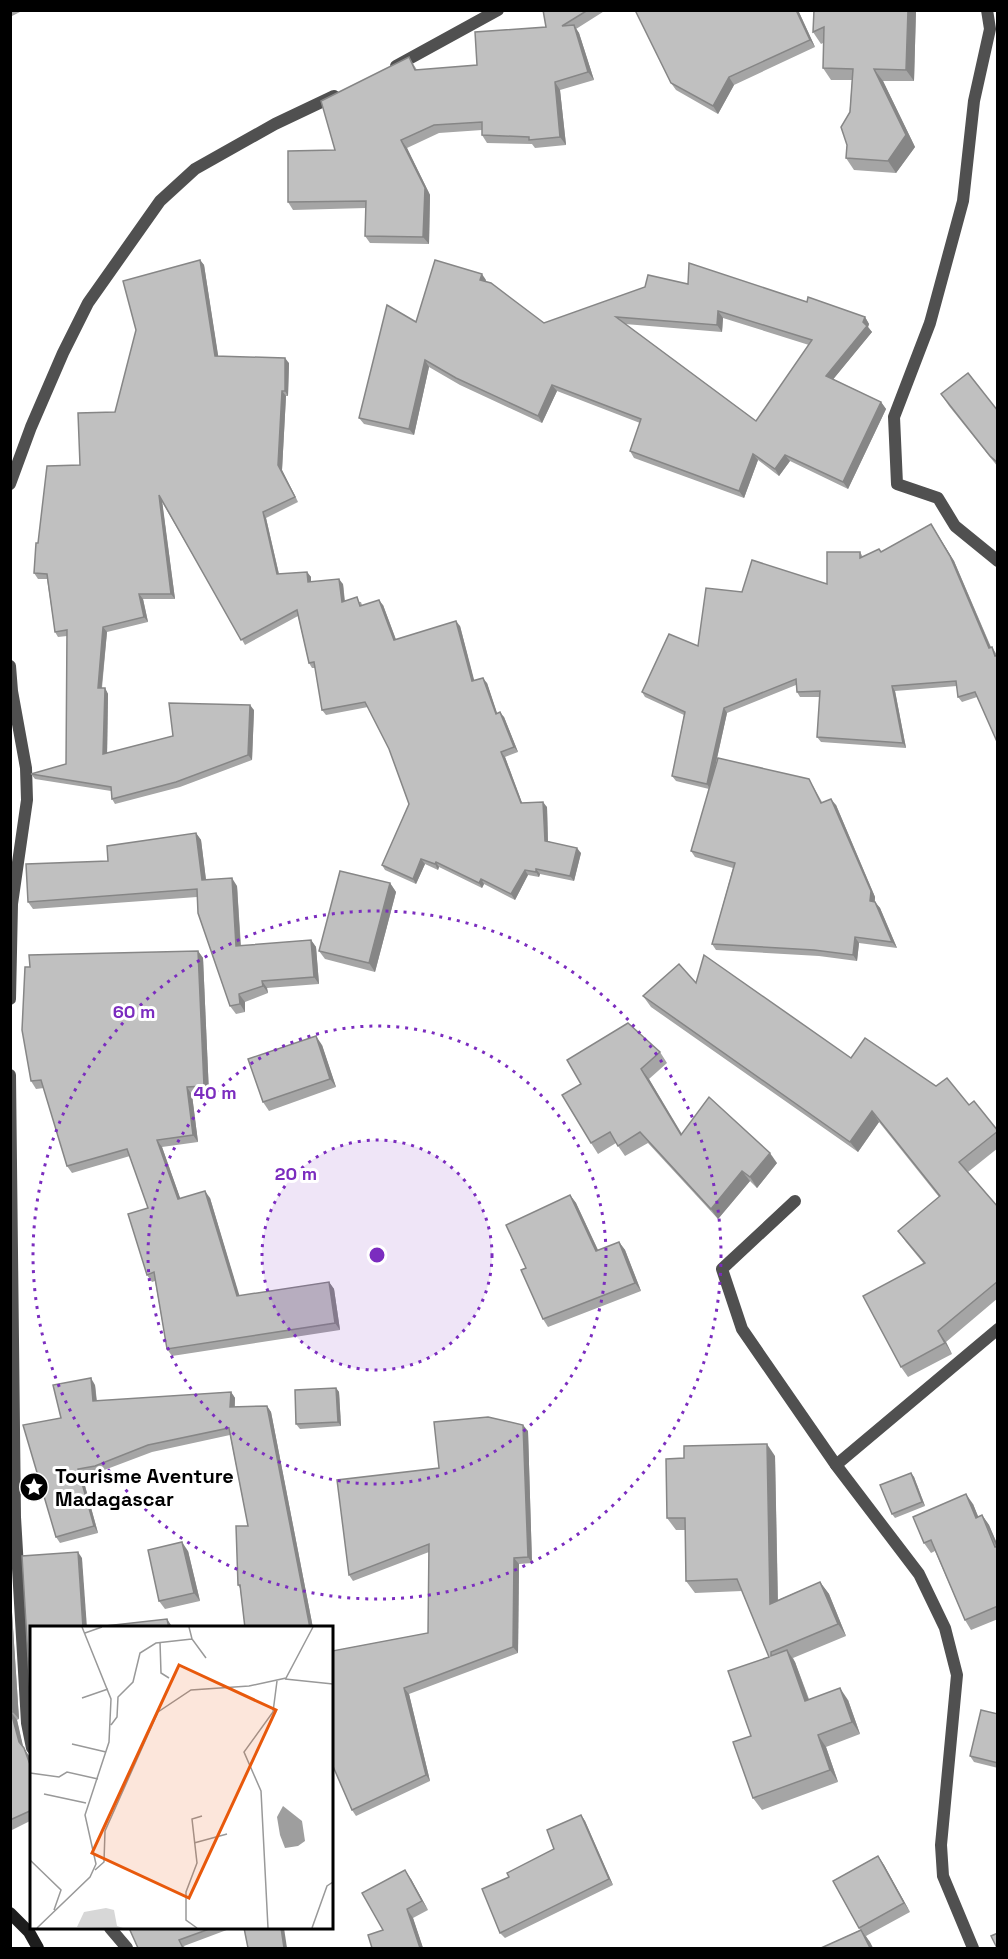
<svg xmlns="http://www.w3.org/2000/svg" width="1008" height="1959" viewBox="0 0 1008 1959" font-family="'Space Grotesk',sans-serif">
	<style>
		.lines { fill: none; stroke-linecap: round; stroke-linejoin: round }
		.minor { stroke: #505050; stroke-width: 12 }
		.secondary { stroke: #1d1d1d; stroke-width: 12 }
		.wall { fill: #a5a5a5; fill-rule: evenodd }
		.shaded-wall { fill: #868686 }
		.building { fill: #c0c0c0; stroke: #868686; stroke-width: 1.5; fill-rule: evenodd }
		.ring { fill: none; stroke: #7b2cbf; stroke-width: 3; stroke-dasharray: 3 6 }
		.labels { text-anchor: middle; stroke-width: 6; stroke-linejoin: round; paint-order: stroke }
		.poi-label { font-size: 20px; font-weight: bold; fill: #000; stroke: #fff; text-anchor: start }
		.inset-road { fill: none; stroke: #999; stroke-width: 1.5 }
		.view { fill: #e8590c; fill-opacity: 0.15; stroke: #e8590c; stroke-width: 3 }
		.inset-edge { fill: none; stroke: #000; stroke-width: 3 }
		.centre { fill: #7b2cbf; stroke: #fff; stroke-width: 3 }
		.ring-label { font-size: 18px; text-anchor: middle; font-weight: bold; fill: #7b2cbf; stroke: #fff; stroke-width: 6; stroke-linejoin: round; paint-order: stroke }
	</style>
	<rect width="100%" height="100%" fill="#fff"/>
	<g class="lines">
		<g class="minor">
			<polyline points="987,10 990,29 974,101 963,201 930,323 894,417 897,484 938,498 955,526 998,561"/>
			<polyline points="396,66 498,10"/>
			<polyline points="10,484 31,427 63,353 88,303 160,201 195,169 275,124 334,96"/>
			<polyline points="10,666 12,691 26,768 27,800 12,904 10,999"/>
			<polyline points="10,1075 15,1517 27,1723 32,1748"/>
			<polyline points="795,1201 722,1269 742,1329 836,1465 919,1574 945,1628 957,1675 941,1845 943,1876 973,1948"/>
			<polyline points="836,1465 998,1329"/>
			<polyline points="110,1928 127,1948"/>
		</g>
		<polyline class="secondary" points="10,1913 29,1932 38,1948"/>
	</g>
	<g class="wall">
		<polygon points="10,10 24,10 10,17"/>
		<polygon points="543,10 606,10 576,29 579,33 594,80 560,90 566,145 535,148 532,144 487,143 482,135 482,130 439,133 407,148 430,195 429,244 370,243 365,236 366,208 293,210 288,202 335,150 409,57 417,70 477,65 546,27"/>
		<polygon points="798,10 815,47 734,85 718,114 676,90 671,83"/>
		<polygon points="814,10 916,10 914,81 883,81 915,147 896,173 854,170 846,158 852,80 831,80 823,68 823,43 821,44 813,32"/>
		<polygon points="200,260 204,265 218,356 289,363 288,396 286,396 282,470 298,502 266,518 279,574 307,572 311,577 311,582 343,584 345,601 361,602 362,605 383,605 396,640 460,626 474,681 487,683 497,713 504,717 518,752 505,757 522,803 547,807 548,841 581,853 574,881 540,874 539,877 528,875 515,900 484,884 482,888 439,867 438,870 425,864 416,884 385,870 382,865 409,804 389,749 368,707 326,715 322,710 315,668 312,668 309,663 298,616 245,645 162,502 175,599 143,599 148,622 107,632 102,688 105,688 108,694 107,753 173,736 254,710 252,760 180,787 115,804 112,799 111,791 35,779 31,774 66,764 67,636 58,637 55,632 47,579 38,579 34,573 38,543 80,465 115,412"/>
		<path d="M486,280v1l58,42 144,-39 119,18 58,15 4,7 -1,3 4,5 -39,47 48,23 5,7 -38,80 -58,-28 -11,15 -21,-16 -14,38 -110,-40 -4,-7 10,-28 -83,-32 -15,32 -82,-38 -31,-18 -15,68 -50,-11 -5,-6 57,-96zM723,318l86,27 -53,76 -131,-97 97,8z"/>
		<polygon points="941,394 998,411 998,467 949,406"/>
		<polygon points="931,524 954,561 991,647 992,647 997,655 977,697 962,702 958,697 957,686 895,691 906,748 821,742 817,737 820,697 800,697 797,692 796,685 727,713 715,768 813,786 822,802 836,805 875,897 875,902 880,908 897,948 859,943 857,961 819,956 716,950 712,944 733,868 695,857 691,851 709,789 676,781 672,776 684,715 645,697 642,692 698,646 742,592 827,584 860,552 863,557 881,552"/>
		<polygon points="196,833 201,840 206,880 237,886 241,946 311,940 316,947 319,984 267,988 268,993 245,1002 245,1012 236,1014 230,1006 197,897 33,909 28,902 108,861"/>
		<polygon points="390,883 396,892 375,972 325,959 319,951"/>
		<polygon points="198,951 203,958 209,1094 192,1095 198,1142 162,1147 180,1198 210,1198 239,1296 329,1282 334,1289 340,1330 172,1356 167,1349 155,1281 152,1282 147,1275 148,1208 130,1156 72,1173 67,1166 44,1088 36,1089 31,1081 30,967"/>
		<polygon points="696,983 851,1058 936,1086 969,1105 998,1131 998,1148 968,1172 998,1207 998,1298 946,1342 952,1354 908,1377 901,1367 924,1264 906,1242 898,1231 939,1197 879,1122 858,1152 651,1007 643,996"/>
		<polygon points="322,1045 336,1087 269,1111 263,1102"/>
		<polygon points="660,1052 667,1063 649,1079 682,1134 777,1163 757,1188 750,1181 718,1219 648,1143 625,1156 616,1143 598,1154 591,1143 581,1084"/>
		<polygon points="570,1195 576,1203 598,1250 619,1242 625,1250 641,1291 548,1327 543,1319 526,1268"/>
		<polygon points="95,1385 97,1401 231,1392 235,1398 235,1407 267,1406 271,1412 313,1628 245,1628 240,1588 238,1585 248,1526 230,1435 152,1452 99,1472 82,1475 98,1533 60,1543 56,1537 61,1418"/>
		<polygon points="336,1388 339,1392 341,1426 300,1429 296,1424"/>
		<polygon points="528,1431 532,1563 519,1564 518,1653 409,1694 430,1781 356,1816 352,1810 333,1766 332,1767 332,1651 428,1633 429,1552 353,1581 349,1575 439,1468"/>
		<polygon points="775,1456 778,1600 820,1582 829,1594 846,1636 793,1658 795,1662 809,1699 848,1700 860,1734 826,1747 838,1782 762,1810 753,1798 751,1736 769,1657 742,1591 695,1593 686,1581 685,1530 676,1530 667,1518"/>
		<polygon points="911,1473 914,1477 925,1506 895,1518 892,1514"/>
		<polygon points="973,1504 978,1517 982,1515 989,1525 998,1546 998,1619 971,1630 965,1620 935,1551 931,1553 924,1543"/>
		<polygon points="188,1551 200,1601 165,1609 159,1601"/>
		<polygon points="10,1582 19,1719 17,1720 23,1748 29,1756 32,1763 32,1820 10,1831"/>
		<polygon points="998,1714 998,1768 974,1762 970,1756"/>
		<polygon points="581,1815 585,1821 613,1885 505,1938 500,1933 509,1877 554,1849"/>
		<polygon points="878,1856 884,1865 910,1912 866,1936 873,1948 821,1948 860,1930 833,1881"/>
		<polygon points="411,1879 428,1910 413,1918 423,1948 372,1948"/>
		<polygon points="129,1928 232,1928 184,1946 185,1948 138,1948"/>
	</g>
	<g class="shaded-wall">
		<polygon points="796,10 798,10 815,47 810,40"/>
		<polygon points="908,10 916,10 914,81 906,70"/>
		<polygon points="574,25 579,33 594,80 588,72"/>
		<polygon points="874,69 883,81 915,147 896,173 888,161"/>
		<polygon points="729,77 734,85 718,114 713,106"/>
		<polygon points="555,82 560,90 566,145 560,137"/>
		<polygon points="401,140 407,148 430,195 429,244 423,237"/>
		<polygon points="200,260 204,265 219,361 215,356"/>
		<polygon points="482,274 486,280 484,286 480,280"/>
		<polygon points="718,311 723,318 722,332 717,325"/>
		<polygon points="865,317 869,324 868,327 872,332 831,382 826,376 863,322"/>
		<polygon points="285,358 289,363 288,396 285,391"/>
		<polygon points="425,360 429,367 414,435 409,429"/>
		<polygon points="552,385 557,391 542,423 538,416"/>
		<polygon points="282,391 286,396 282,470 298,502 278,465"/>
		<polygon points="881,402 886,409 848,489 843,482"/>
		<polygon points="753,454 758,460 744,498 739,491"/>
		<polygon points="785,455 790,461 779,476 775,469"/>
		<polygon points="159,495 162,500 175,599 171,594"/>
		<polygon points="263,512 266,518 280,579 277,574"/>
		<polygon points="931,524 954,561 993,653 989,648"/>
		<polygon points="307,572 311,577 311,587 308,582"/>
		<polygon points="339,579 343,584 345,607 342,602"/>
		<polygon points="139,594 143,599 148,622 144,617"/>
		<polygon points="379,600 383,605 398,645 394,640"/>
		<polygon points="456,621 460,626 476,687 472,681"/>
		<polygon points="103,627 107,632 101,693 98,688"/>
		<polygon points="483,678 487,683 499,719 496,714"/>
		<polygon points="892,686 895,691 906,748 903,743"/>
		<polygon points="105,688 108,694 107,759 103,754"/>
		<polygon points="250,705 254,710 252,760 248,755"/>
		<polygon points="724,708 727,713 710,789 707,784"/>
		<polygon points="500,712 504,717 518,752 514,747"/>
		<polygon points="501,752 505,757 524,808 521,803"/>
		<polygon points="831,799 836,805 875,897 874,908 870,901"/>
		<polygon points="543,802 547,807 548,846 545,841"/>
		<polygon points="196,833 201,840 207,888 202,880"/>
		<polygon points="577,848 581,853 574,881 570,876"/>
		<polygon points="421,859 425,864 416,884 413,879"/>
		<polygon points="436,862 439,867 438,870 435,864"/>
		<polygon points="536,869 540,874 539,877 536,872"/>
		<polygon points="525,870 528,875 515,900 511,894"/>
		<polygon points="232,878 237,886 241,954 236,946"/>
		<polygon points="481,879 484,884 482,888 479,883"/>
		<polygon points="390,883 396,892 375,972 369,963"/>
		<polygon points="875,902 880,908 897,948 892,942"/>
		<polygon points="855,937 859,943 857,961 853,955"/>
		<polygon points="311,940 316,947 319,984 314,977"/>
		<polygon points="198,951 203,958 209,1094 204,1086"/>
		<polygon points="262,981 267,988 268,993 263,986"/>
		<polygon points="239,994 245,1002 245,1012 240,1004"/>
		<polygon points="316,1036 322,1045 336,1087 330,1079"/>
		<polygon points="641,1069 649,1079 688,1145 681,1135"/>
		<polygon points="187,1087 192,1095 198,1142 193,1135"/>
		<polygon points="872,1111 879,1122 858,1152 850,1142"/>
		<polygon points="157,1140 162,1147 183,1206 178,1199"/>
		<polygon points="770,1153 777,1163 757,1188 750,1177"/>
		<polygon points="742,1171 750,1181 718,1219 711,1209"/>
		<polygon points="205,1191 210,1198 242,1304 237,1296"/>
		<polygon points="570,1195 576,1203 602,1259 596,1251"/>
		<polygon points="619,1242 625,1250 641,1291 635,1283"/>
		<polygon points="329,1282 334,1289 340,1330 335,1323"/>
		<polygon points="938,1331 946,1342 952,1354 945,1343"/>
		<polygon points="91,1378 95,1385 97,1407 93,1401"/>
		<polygon points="336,1388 339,1392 341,1426 338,1422"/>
		<polygon points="231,1392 235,1398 234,1413 230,1407"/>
		<polygon points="267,1406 271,1412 313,1628 310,1628"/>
		<polygon points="523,1425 528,1431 532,1563 528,1557"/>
		<polygon points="767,1444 775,1456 778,1615 770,1604"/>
		<polygon points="78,1469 82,1475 98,1533 94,1526"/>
		<polygon points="911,1473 914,1477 925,1506 922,1502"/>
		<polygon points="966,1494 973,1504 983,1528 976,1518"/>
		<polygon points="982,1515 989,1525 998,1546 998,1550"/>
		<polygon points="182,1542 188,1551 200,1601 194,1593"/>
		<polygon points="78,1552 82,1558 87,1628 83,1628"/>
		<polygon points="514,1558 519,1564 518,1653 513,1647"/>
		<polygon points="10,1582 19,1719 13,1712 10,1666"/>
		<polygon points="820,1582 829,1594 846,1636 838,1624"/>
		<polygon points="167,1619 171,1625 172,1628 169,1628"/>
		<polygon points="787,1650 795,1662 813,1712 805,1701"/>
		<polygon points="404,1688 409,1694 430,1781 426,1775"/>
		<polygon points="840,1688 848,1700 860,1734 852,1722"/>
		<polygon points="11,1712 17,1720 24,1750 19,1742"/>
		<polygon points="818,1735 826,1747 838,1782 830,1770"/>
		<polygon points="24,1748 29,1756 32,1763 32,1770"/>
		<polygon points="581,1815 585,1821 613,1885 609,1879"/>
		<polygon points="878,1856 884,1865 910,1912 904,1903"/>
		<polygon points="405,1870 411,1879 428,1910 422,1901"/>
		<polygon points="407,1909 413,1918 423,1948 420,1948"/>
		<polygon points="281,1928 284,1928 287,1948 284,1948"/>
		<polygon points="861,1930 870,1942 873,1948 870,1948"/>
	</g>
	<g class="building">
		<polygon points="543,10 588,10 562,26 574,25 588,72 555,82 560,137 529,140 529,137 482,135 482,122 434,125 401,140 425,188 423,237 365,236 366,201 288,202 288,151 335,150 321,101 409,57 415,70 477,65 475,32 546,27"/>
		<polygon points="635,10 796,10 810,40 729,77 713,106 671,83"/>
		<polygon points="814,10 908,10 906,70 874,69 906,135 888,161 846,158 847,145 841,127 850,112 853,69 823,68 824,27 813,32"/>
		<polygon points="200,260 215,356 285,358 285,391 282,391 278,465 295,497 263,512 277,574 307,572 308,582 339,579 342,602 357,597 360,606 379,600 394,640 456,621 472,681 483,678 496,714 500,712 514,747 501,752 521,803 543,802 545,841 577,848 570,876 536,869 536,872 525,870 511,894 481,879 479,883 436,862 435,864 421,859 413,879 382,865 409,804 389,749 365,702 322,710 314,662 309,663 297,610 241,640 159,495 171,594 139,594 144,617 103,627 98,688 105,688 103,754 173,736 169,703 250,705 248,755 176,782 112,799 111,787 31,774 66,764 67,630 55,632 47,574 34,573 36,543 38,543 47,466 80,465 78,413 115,412 136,330 123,281"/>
		<path d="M435,260l47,14 -2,6 11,3 53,40 101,-36 3,-12 40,9 1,-21 118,39 1,-5 57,20 -2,5 4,4 -41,50 55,26 -38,80 -58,-27 -10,14 -22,-15 -14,37 -109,-40 11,-32 -89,-34 -14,31 -82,-38 -31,-18 -16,69 -50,-11 28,-113 29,17zM718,311l94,29 -56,81 -140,-104 101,8z"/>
		<polygon points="968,373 998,411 998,463 990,456 941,394"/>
		<polygon points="931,524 950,556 989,648 992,647 995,656 998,655 998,744 975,692 958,697 956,681 892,686 903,743 817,737 820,691 797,692 796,679 724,708 707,784 672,776 685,712 642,692 669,634 698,646 706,588 742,592 752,560 827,584 827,552 860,552 860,558 879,549 881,552"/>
		<polygon points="718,758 809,779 821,803 831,799 871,891 870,901 875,902 892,942 855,937 853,955 814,950 712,944 735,863 691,851"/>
		<polygon points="196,833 202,880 232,878 236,946 311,940 314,977 262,981 263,986 239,994 240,1004 230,1006 198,913 197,889 28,902 26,864 108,861 107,846"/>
		<polygon points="340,871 390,883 369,963 319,951"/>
		<polygon points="198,951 204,1086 187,1087 193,1135 157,1140 178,1199 205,1191 237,1296 329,1282 335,1323 167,1349 154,1272 147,1275 128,1214 148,1208 127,1149 67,1166 41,1080 31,1081 22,1030 25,967 30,967 29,955"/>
		<polygon points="704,955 851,1058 865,1038 936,1086 947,1078 969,1105 974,1101 998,1131 959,1162 998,1207 998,1281 938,1331 945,1343 901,1367 863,1296 925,1263 898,1231 940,1196 872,1111 850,1142 643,996 679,964 696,983"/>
		<polygon points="628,1023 660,1052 641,1069 681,1135 709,1097 770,1153 750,1177 742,1171 711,1209 640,1132 618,1146 610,1132 591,1143 562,1095 581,1084 567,1060"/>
		<polygon points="316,1036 330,1079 263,1102 248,1059"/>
		<polygon points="570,1195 596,1251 619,1242 635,1283 543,1319 521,1270 526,1268 506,1225"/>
		<polygon points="91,1378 93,1401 231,1392 230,1407 267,1406 310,1628 245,1628 240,1585 238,1585 236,1526 248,1526 229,1428 148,1445 95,1466 78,1469 94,1526 56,1537 23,1425 61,1418 53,1385"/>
		<polygon points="336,1388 338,1422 296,1424 295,1390"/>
		<polygon points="488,1417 523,1425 528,1557 514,1558 513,1647 404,1688 426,1775 352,1810 332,1764 332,1651 428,1633 429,1544 349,1575 337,1480 439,1468 434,1422"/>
		<polygon points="767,1444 770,1604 820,1582 838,1624 771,1652 771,1656 787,1650 805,1701 840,1688 852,1722 818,1735 830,1770 753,1798 733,1742 751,1736 728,1671 769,1657 737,1579 686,1581 685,1518 667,1518 666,1459 684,1458 684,1446"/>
		<polygon points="911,1473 922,1502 892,1514 880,1485"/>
		<polygon points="966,1494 976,1518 982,1515 995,1547 998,1546 998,1606 965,1620 931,1540 924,1543 913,1517"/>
		<polygon points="182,1542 194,1593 159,1601 148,1550"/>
		<polygon points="78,1552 83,1628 32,1628 32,1709 31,1709 22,1556"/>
		<polygon points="167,1619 169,1628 87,1628"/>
		<polygon points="10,1666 13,1712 11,1712 19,1742 24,1748 32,1770 32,1810 10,1820"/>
		<polygon points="981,1710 998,1714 998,1763 970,1756"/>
		<polygon points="581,1815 609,1879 500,1933 482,1889 509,1877 507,1873 554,1849 547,1830"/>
		<polygon points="878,1856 904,1903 859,1928 833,1881"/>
		<polygon points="405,1870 422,1901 407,1909 420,1948 372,1948 368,1935 383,1930 362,1893"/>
		<polygon points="129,1928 212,1928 179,1940 183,1948 138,1948"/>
		<polygon points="244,1928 281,1928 284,1948 248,1948"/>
		<polygon points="861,1930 870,1948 821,1948"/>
		<polygon points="998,1933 998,1948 997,1948 991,1936"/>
	</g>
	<circle cx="377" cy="1255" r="115" fill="#7b2cbf" fill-opacity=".12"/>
	<g class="ring">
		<circle cx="377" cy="1255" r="115"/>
		<circle cx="377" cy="1255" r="229"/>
		<circle cx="377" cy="1255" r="344"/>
	</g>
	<defs>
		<g id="sight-disc" transform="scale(1.5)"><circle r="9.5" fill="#000" stroke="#fff"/><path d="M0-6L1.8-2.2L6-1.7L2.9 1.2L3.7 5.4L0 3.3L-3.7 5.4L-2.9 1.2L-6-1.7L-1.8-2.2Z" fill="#fff"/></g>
	</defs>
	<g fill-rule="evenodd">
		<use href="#sight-disc" x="34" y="1487"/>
	</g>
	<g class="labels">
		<g class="poi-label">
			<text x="55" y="1483">Tourisme Aventure<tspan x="55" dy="23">Madagascar</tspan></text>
		</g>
	</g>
	<g transform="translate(30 1626)">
		<rect width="303" height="303" fill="#fff"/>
		<path d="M76,282l8,2 3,16 6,2 -46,-1 7,-15z" fill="#d7d7d7"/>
		<path d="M253,180l19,15 3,20 -7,5 -13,2 -5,-13 -3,-18z" fill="#9e9e9e"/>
		<path class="inset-road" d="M159,1l3,12 14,19M55,7l17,-6M130,16l1,31 8,5M255,53l48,5M52,72l26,-9M81,99l6,-8 1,-20 15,-15 7,-29 16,-10 36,-4M42,118l34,8M0,147l29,4 8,-5 31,7M14,168l42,9M164,217l33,-9M0,234l31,30 -7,20M65,244l9,-8 1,-31 53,-119 33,-22 58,-4 37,-8 27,-51M7,302l53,-51 6,-13 -11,-49 24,-73 2,-43 -29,-72M167,302l-11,-8v-28l11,-29 -5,-44 10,-3M238,302l-7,-137 -17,-39 29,-40 4,-31M282,302l15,-42 6,-4"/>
		<path class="view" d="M149,39l97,45 -87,188 -97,-45z"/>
		<rect width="303" height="303" class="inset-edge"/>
	</g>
	<circle cx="377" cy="1255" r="9" class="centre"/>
	<g class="ring-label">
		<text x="134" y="1018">60 m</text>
		<text x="215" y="1099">40 m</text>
		<text x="296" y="1180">20 m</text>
	</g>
	<rect width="1008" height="1959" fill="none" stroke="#000000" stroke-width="24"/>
</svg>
